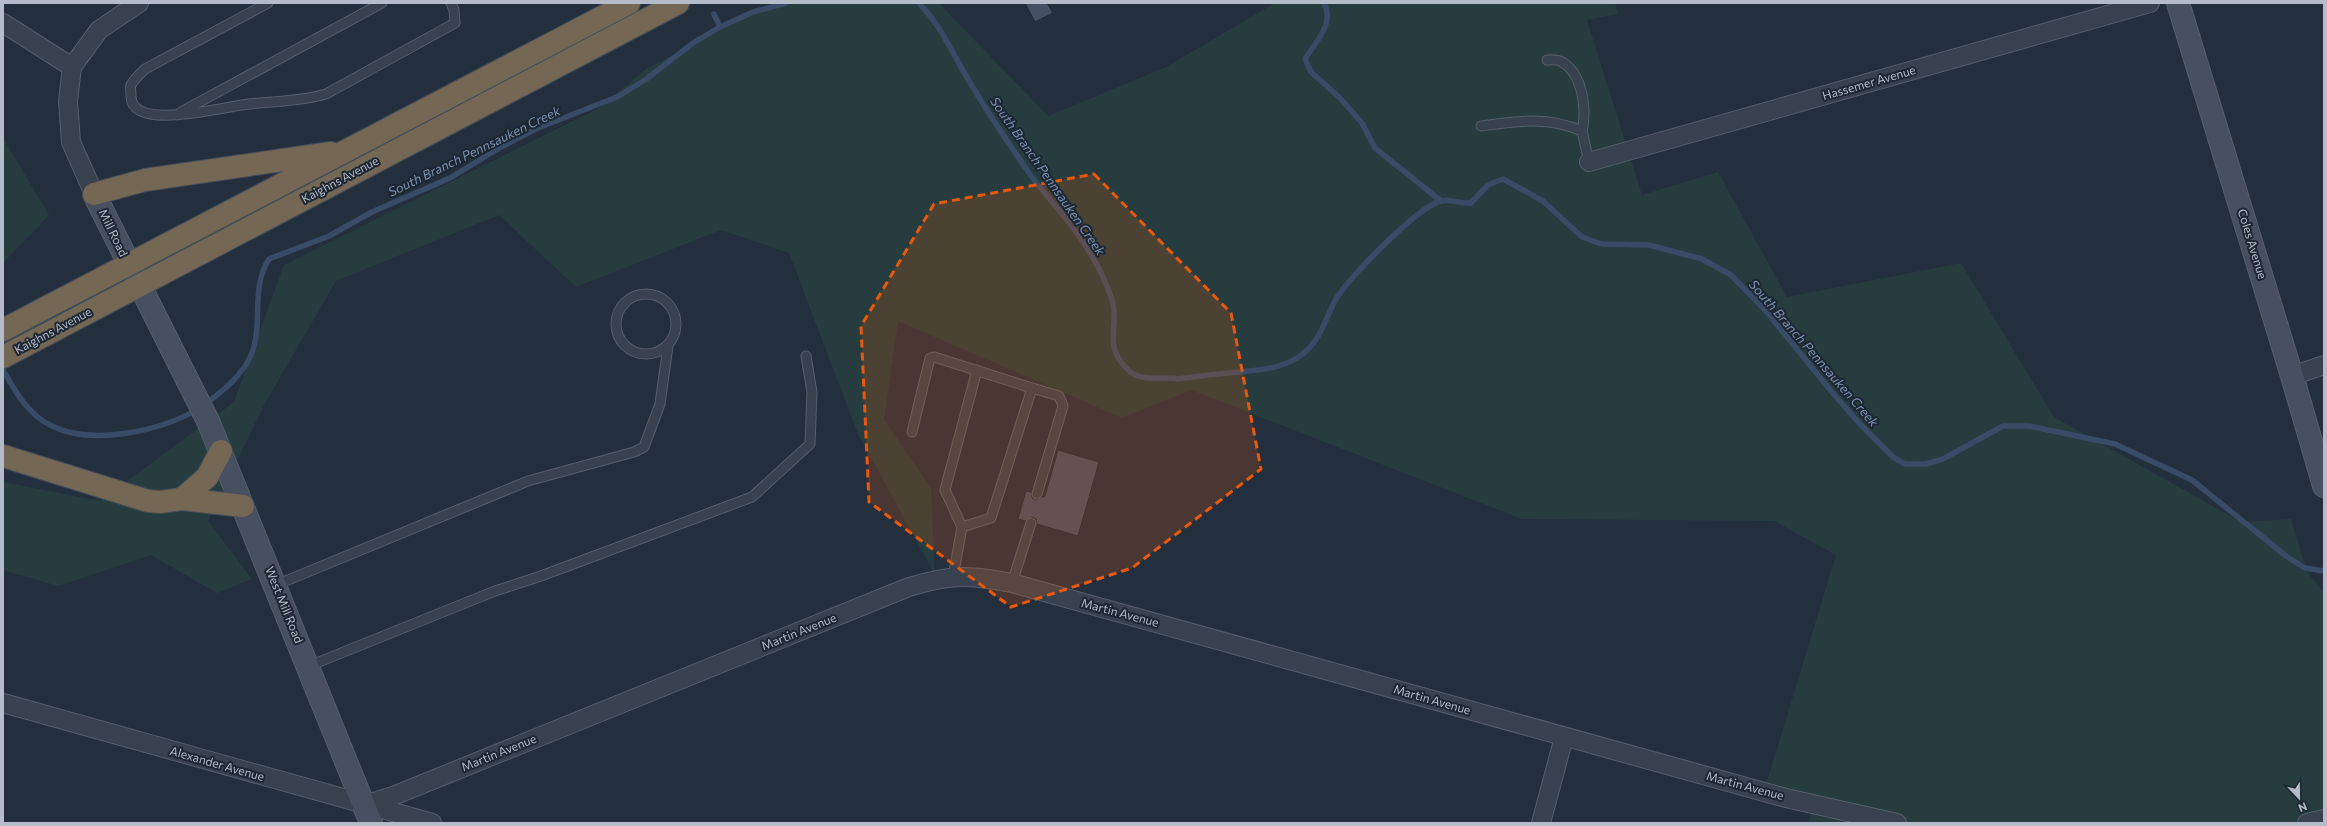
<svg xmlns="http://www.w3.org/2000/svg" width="2327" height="826" viewBox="0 0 2327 826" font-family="Commissioner,sans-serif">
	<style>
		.green { fill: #263c3f }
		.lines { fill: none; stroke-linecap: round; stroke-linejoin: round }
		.stream { stroke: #394c67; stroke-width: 5.5 }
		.building { fill: #455162; stroke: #1f2835 }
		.lane-casing { stroke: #565f6c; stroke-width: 11 }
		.street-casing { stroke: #565f6c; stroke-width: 20 }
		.secondary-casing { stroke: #565f6c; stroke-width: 24 }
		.highway-casing { stroke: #434c59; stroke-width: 24 }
		.lane { stroke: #38414e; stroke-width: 9 }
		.street { stroke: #38414e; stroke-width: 18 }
		.secondary { stroke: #465061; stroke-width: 22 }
		.highway { stroke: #746855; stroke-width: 22 }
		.marked { fill: #e8590c; fill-opacity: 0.2; stroke: #e8590c; stroke-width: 3; stroke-dasharray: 8 5; stroke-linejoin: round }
		.labels { text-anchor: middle; stroke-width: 4; stroke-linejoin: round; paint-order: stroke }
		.street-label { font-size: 12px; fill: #b4bcc9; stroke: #1d2633 }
		.water-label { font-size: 13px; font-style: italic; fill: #7c92b1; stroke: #1d2633 }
	</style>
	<rect width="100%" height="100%" fill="#242f3e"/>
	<g class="green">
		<polygon points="771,3 939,3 1048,116 1166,67 1275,3 1615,3 1618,14 1587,20 1642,195 1718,172 1787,297 1961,263 2054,417 2241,522 2291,519 2307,572 2324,592 2324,820 2306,823 1808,823 1814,806 1766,785 1836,555 1774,521 1522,519 1191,390 1122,418 898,321 884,420 931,488 935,575 858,434 789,253 721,230 576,287 499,215 336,281 264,405 208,521 252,579 217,593 151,555 58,586 3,570 3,482 100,501 234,402 284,265 601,107 646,69"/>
		<polygon points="3,138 49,215 3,263"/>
	</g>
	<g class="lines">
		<g class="stream">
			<path d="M919,3c22,23 30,44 46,71 19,33 42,67 64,99 21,29 48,54 65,87 6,9 17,34 19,44 5,22 -7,37 8,58 17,24 34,13 57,17 17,-2 34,-5 51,-6 24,-3 46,-2 68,-15 23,-14 27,-37 39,-59 14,-22 81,-92 105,-98 11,-2 20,3 30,2l17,-18 15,-6 40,22 39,36 20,7 47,1 53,14 29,16 34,35 66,81 29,33 33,33 12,7h21l17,-5 60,-33h26l86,18 77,36 94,76 19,12 19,3"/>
			<path d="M1324,3c11,21 -8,38 -19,56l6,13 28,25 23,26 13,25 66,53"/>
			<polyline points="714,14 720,27"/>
			<path d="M3,370c12,21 25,45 49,56 40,20 109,5 146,-17"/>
			<path d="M205,404c18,-13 37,-28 46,-49 13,-31 -1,-67 18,-96l60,-23 43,-24 78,-34 51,-31 37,-19 79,-31 28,-17 48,-37 27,-16 33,-15 33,-9"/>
		</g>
	</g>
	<g class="building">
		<polygon points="1025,3 1047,3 1053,13 1035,22"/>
		<polygon points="1058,450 1099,462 1078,536 1037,524 1036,519 1032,517 1025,521 1018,519 1026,491 1031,492 1032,498 1036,500 1045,496"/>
	</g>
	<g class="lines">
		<g class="lane-casing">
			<g id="lane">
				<path d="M268,3l-123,66c-4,4 -11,10 -14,16 -1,2 0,7 0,9 -3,38 88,14 111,11 28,-4 57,-3 84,-11l129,-71 -1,-13 -3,-7"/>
				<path d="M1547,60c4,0 11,-1 15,2 21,12 25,48 20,69"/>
				<polyline points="181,112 382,3"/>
				<path d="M1481,126c37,-5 65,-10 101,5l7,31"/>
				<circle cx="646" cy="324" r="30"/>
				<polyline points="1032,388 1059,396 1063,406 1037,494"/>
				<polyline points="912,432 930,358 934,357 1032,388 991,518 962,527"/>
				<polyline points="953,577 962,527 945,490 977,370"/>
				<polyline points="1012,583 1031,523"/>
				<polyline points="276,585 528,481 634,452 644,447 660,404 668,346"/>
				<polyline points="309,666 495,591 541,576 752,497 810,444 812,392 806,356"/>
			</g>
		</g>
		<g class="street-casing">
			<g id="street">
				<polyline points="3,23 72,67"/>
				<polyline points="1589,162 2150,3"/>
				<polyline points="94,194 71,142 68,101 72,67 99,30 139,3"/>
				<polyline points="2292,376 2324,365"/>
				<polyline points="3,703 432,823"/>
				<path d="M364,805l29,-9 516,-209c43,-13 60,-12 103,-4l774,215 111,25"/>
				<polyline points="1541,823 1564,737"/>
				<polyline points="2307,823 2324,819"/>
			</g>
		</g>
		<g class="secondary-casing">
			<g id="secondary">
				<polyline points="2178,3 2292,376 2324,486"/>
				<polyline points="94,194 208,421 371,823"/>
			</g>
		</g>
		<g class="highway-casing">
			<g id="highway">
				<polyline points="94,194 145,180 331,153"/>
				<polyline points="3,330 629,3"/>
				<polyline points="3,357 678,3"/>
				<polyline points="3,456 148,501 160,502 182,499 243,506"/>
				<polyline points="182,499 207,477 221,451"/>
			</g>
		</g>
		<use href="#lane" class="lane"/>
		<use href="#street" class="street"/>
		<use href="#secondary" class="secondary"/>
		<use href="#highway" class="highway"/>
	</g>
	<path class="marked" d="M1094,174l137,139 30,156 -129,99 -121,39 -142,-105 -8,-176 73,-122z"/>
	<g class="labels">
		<g class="street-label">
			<text transform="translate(1869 83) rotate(-16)" y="4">Hassemer Avenue</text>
			<text transform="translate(340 180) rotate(-28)" y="4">Kaighns Avenue</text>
			<text transform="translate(113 233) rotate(64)" y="4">Mill Road</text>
			<text transform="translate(2252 244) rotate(73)" y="4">Coles Avenue</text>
			<text transform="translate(53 331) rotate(-28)" y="4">Kaighns Avenue</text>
			<text transform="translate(284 605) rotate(68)" y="4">West Mill Road</text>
			<text transform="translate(1120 613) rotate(15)" y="4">Martin Avenue</text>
			<text transform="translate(799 632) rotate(-22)" y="4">Martin Avenue</text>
			<text transform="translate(1432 700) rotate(16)" y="4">Martin Avenue</text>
			<text transform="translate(499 753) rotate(-22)" y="4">Martin Avenue</text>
			<text transform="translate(217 764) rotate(16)" y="4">Alexander Avenue</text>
			<text transform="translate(1745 786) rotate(15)" y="4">Martin Avenue</text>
		</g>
		<g class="water-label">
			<text transform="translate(474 151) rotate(-26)" y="5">South Branch Pennsauken Creek</text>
			<text transform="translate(1048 176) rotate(55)" y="5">South Branch Pennsauken Creek</text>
			<text transform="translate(1814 353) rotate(49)" y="5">South Branch Pennsauken Creek</text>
		</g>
	</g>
	<rect width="2327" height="826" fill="none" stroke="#b4bcc9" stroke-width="8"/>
	<g transform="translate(2299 798) rotate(158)" stroke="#1d2633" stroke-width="3" paint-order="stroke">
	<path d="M0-3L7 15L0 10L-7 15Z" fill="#b4bcc9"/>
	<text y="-6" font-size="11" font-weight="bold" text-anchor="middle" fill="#b4bcc9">N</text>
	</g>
</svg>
